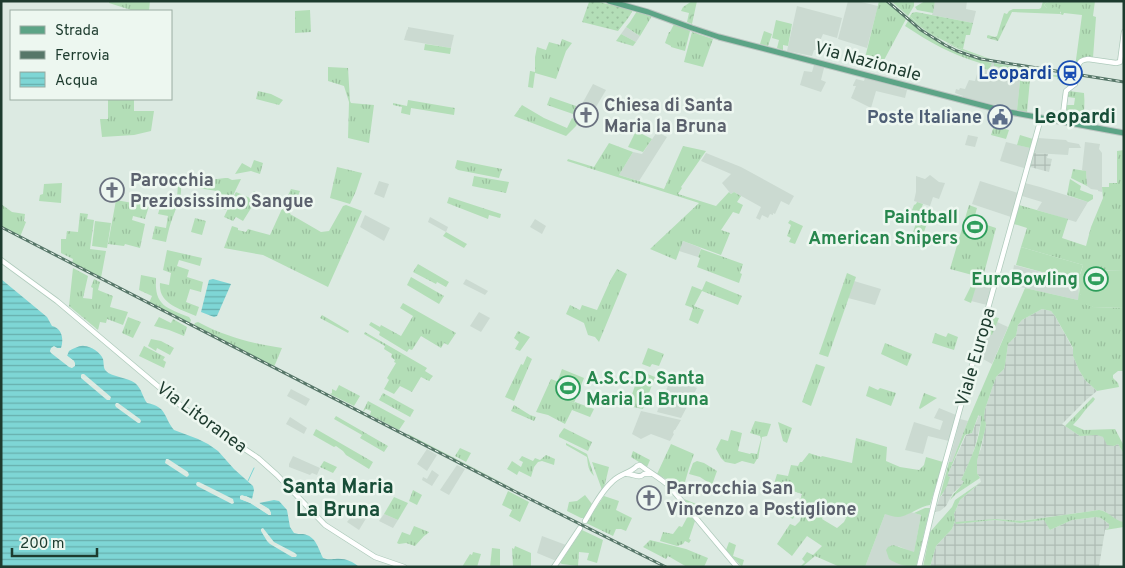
<svg xmlns="http://www.w3.org/2000/svg" width="1125" height="568" viewBox="0 0 1125 568" font-family="Overpass,sans-serif">
	<style>
		.built { fill: #cbdad1 }
		.industrial { fill: url(#industrial-grid) }
		.grass { fill: url(#grass-tufts); fill-rule: evenodd }
		.forest { fill: url(#forest-crowns) }
		.park { fill: url(#park-dots) }
		.pitch { fill: #b3deb7 }
		.water { fill: url(#water-rules) }
		.pier { fill: #dceae2 }
		.lines { fill: none; stroke-linecap: round; stroke-linejoin: round }
		.stream { stroke: #7ed6d5; stroke-width: 1 }
		.secondary-tunnel { stroke: #b6c7be; stroke-width: 4.5; stroke-dasharray: 4.5 2; stroke-linecap: butt }
		.secondary-casing { stroke: #afcbbc; stroke-width: 6 }
		.primary-casing { stroke: #bbc4c0; stroke-width: 7 }
		.secondary { stroke: #fff; stroke-width: 4.5 }
		.primary { stroke: #5ca486; stroke-width: 5 }
		.rail-casing { stroke: #577769; stroke-width: 3 }
		.rail { stroke: #edf7f0; stroke-width: 1; stroke-dasharray: 4; stroke-linecap: butt }
		.labels { text-anchor: middle; stroke-width: 5; stroke-linejoin: round; paint-order: stroke }
		.street-label { font-size: 18px; fill: #1d3b2e; stroke: #edf7f0 }
		.transit-label { font-size: 18px; font-weight: bold; fill: #164399; stroke: #edf7f0; text-anchor: end }
		.worship-label { font-size: 18px; font-weight: bold; fill: #5b616d; stroke: #edf7f0; text-anchor: start }
		.service-label { font-size: 18px; font-weight: bold; fill: #4e5e75; stroke: #edf7f0; text-anchor: end }
		.leisure-label { font-size: 18px; font-weight: bold; fill: #27864d; stroke: #edf7f0; text-anchor: end }
		.quarter-label { font-size: 20px; font-weight: bold; fill: #184e38; stroke: #edf7f0 }
	</style>
	<defs>
		<pattern id="industrial-grid" width="8" height="8" patternUnits="userSpaceOnUse" patternTransform="scale(1.25)"><rect width="8" height="8" fill="#cbdad1"/><path d="M0 4h8M4 0v8" fill="none" stroke="#aebcb4"/></pattern>
		<pattern id="grass-tufts" width="24" height="20" patternUnits="userSpaceOnUse" patternTransform="scale(1.25)"><rect width="24" height="20" fill="#b3deb7"/><path d="M3 7l-1-3M5 7V3M7 7l1-3M15 17l-1-3M17 17v-4M19 17l1-3" fill="none" stroke="#9abf9e"/></pattern>
		<pattern id="forest-crowns" width="20" height="18" patternUnits="userSpaceOnUse" patternTransform="scale(1.25)"><rect width="20" height="18" fill="#b3deb7"/><path d="M2 6a3 3 0 1 1 6 0M12 15a3 3 0 1 1 6 0" fill="none" stroke="#9abf9e"/></pattern>
		<pattern id="park-dots" width="8" height="8" patternUnits="userSpaceOnUse" patternTransform="scale(1.25)"><rect width="8" height="8" fill="#b3deb7"/><path d="M2 2h.1M6 6h.1" fill="none" stroke="#9abf9e" stroke-width="1.8" stroke-linecap="round"/></pattern>
		<pattern id="water-rules" width="6" height="5" patternUnits="userSpaceOnUse" patternTransform="scale(1.25)"><rect width="6" height="5" fill="#7ed6d5"/><path d="M0 2.5h6" fill="none" stroke="#67afad"/></pattern>
	</defs>
	<rect width="100%" height="100%" fill="#dceae2"/>
	<g class="built">
		<polygon points="848,1 857,1 878,6 867,48 838,39"/>
		<polygon points="935,1 967,1 966,9 976,11 973,23 932,15"/>
		<polygon points="797,6 842,18 837,38 823,34 816,50 814,50 812,56 787,51"/>
		<polygon points="408,27 454,35 451,48 404,40 407,30 408,29"/>
		<polygon points="626,27 640,36 636,42 621,34"/>
		<polygon points="992,63 994,63 994,66 1021,71 1017,110 963,97 963,96 955,93 956,89 959,90 960,88 965,89 969,80 975,81 979,67 989,70"/>
		<polygon points="814,65 824,68 821,80 826,82 821,92 800,85 804,71 812,72"/>
		<polygon points="865,78 907,90 905,98 876,91 871,108 851,98 856,86 853,86 853,85 856,79 864,81"/>
		<polygon points="593,84 606,90 596,107 582,104"/>
		<polygon points="657,132 667,137 639,181 619,175 633,152 642,154"/>
		<polygon points="968,135 978,137 975,147 965,145"/>
		<polygon points="1038,138 1066,140 1068,142 1079,144 1081,148 1069,148 1068,155 1034,153"/>
		<polygon points="1006,142 1030,148 1024,168 1000,161"/>
		<polygon points="1085,142 1100,144 1099,149 1102,153 1102,192 1098,191 1098,190 1091,189 1087,186 1086,172 1082,170"/>
		<polygon points="706,153 741,167 794,196 789,205 781,201 775,214 773,213 773,215 770,214 768,218 762,215 760,220 756,218 761,207 734,192 731,194 722,183 731,174 701,161"/>
		<polygon points="930,175 939,182 945,183 939,199 933,197 930,206 914,201 916,192 916,176 925,179"/>
		<polygon points="379,181 389,184 384,198 374,194"/>
		<polygon points="980,181 1018,193 1011,217 972,204"/>
		<polygon points="1025,183 1040,187 1088,202 1076,222 1037,210 1042,202 1022,196"/>
		<polygon points="365,215 390,228 384,241 360,227"/>
		<polygon points="430,217 448,227 446,232 428,222"/>
		<polygon points="535,219 546,226 542,234 530,227"/>
		<polygon points="683,241 701,248 698,257 679,251"/>
		<polygon points="1014,265 1079,282 1078,300 1011,285"/>
		<polygon points="979,277 993,280 987,305 971,301"/>
		<polygon points="466,279 488,291 485,295 463,284"/>
		<polygon points="854,281 881,289 875,305 848,298"/>
		<polygon points="479,312 490,318 481,332 470,326"/>
		<polygon points="997,322 1008,327 992,364 983,359 982,362 976,360 984,332 992,334"/>
		<polygon points="672,376 697,388 681,418 657,412"/>
		<polygon points="291,389 310,399 306,406 287,396"/>
		<polygon points="939,408 956,415 949,441 928,436 923,454 905,450 914,422 940,430 943,421 934,418"/>
		<polygon points="641,411 681,420 675,430 674,430 673,433 674,434 670,441 651,434 641,439 632,434"/>
		<polygon points="290,417 307,428 304,434 286,424"/>
		<polygon points="960,419 968,421 952,462 949,462"/>
		<polygon points="427,449 437,455 427,471 417,464"/>
		<polygon points="293,456 320,468 317,475 312,473 310,475 289,467 289,464"/>
		<polygon points="457,465 465,469 449,495 440,490"/>
		<polygon points="432,470 439,475 432,486 422,480 423,477 427,479"/>
		<polygon points="360,506 370,512 359,530 347,522"/>
		<polygon points="911,512 921,515 914,553 898,546 910,567 865,567 885,514 906,515"/>
		<polygon points="384,514 398,520 393,528 379,521"/>
		<polygon points="542,536 566,545 557,559 554,560 537,553"/>
	</g>
	<g class="industrial">
		<polygon points="1034,153 1048,154 1047,158 1052,159 1049,172 1030,167"/>
		<polygon points="1042,309 1051,311 1055,316 1073,349 1073,356 1079,370 1085,380 1097,391 1086,400 1062,424 1080,436 1097,435 1104,437 1114,446 1118,444 1124,454 1124,522 1121,522 1114,519 1104,511 1099,510 1020,521 996,519 956,524 995,520 1020,523 1045,520 1050,530 1072,520 1096,517 1101,518 1109,524 1109,528 1105,530 1099,567 930,567 936,546 952,529 955,521 954,514 960,500 981,482 980,478 977,473 977,461 978,455 981,449 986,424 984,417 985,409 996,377 1004,369 1005,365 1008,344 1016,336 1018,325 1022,320"/>
		<polygon points="979,415 981,416 981,422 977,439 972,456 961,480 964,481 963,484 953,493 946,506 940,511 935,512 940,496 942,496 948,474 966,435 972,433"/>
	</g>
	<g class="grass">
		<polygon points="109,1 150,1 149,11 134,11 109,3"/>
		<polygon points="879,1 886,1 906,19 883,62 881,61 880,63 865,58"/>
		<polygon points="891,1 914,1 914,6 908,16"/>
		<polygon points="925,1 935,1 933,13 917,10 915,7"/>
		<polygon points="1051,1 1095,1 1093,16 1096,17 1093,58 1085,58 1077,67 1075,67 1082,15 1064,13 1063,15 1060,14 1061,12 1047,8 1044,5 1046,3"/>
		<polygon points="310,10 311,32 295,33 295,11"/>
		<polygon points="637,11 652,16 640,36 626,27 630,22"/>
		<path d="M910,16l6,6 28,20 49,18c-31,-7 -59,-21 -84,-42z"/>
		<polygon points="776,20 792,24 788,46 783,45 783,50 777,48 779,40 772,38"/>
		<path d="M908,21c25,20 52,35 84,42l-3,7 -10,-3 1,-4c-30,-9 -49,-20 -75,-37z"/>
		<polygon points="674,24 690,31 685,51 671,47 671,46 665,43 669,32 670,32"/>
		<polygon points="764,31 772,34 768,46 760,44"/>
		<polygon points="692,32 713,39 703,67 684,62"/>
		<polygon points="621,34 636,42 633,46 616,41"/>
		<polygon points="562,39 572,43 566,51 556,79 535,73 533,88 528,87 530,71 535,72 535,57 537,47 546,50 549,42 560,45"/>
		<polygon points="425,44 451,48 450,54 424,50"/>
		<polygon points="994,63 1031,69 1027,112 1017,110 1021,71 994,66"/>
		<polygon points="328,67 348,68 350,101 351,103 374,105 369,143 348,138 349,102 344,86 328,81"/>
		<polygon points="1033,69 1047,74 1062,76 1061,80 1057,79 1057,77 1049,76 1049,79 1032,77"/>
		<polygon points="258,91 271,94 283,100 279,105 256,99"/>
		<path d="M1069,91l15,2c1,10 0,19 -1,29l-18,-3 2,-14h7l1,-7 -7,-1z"/>
		<polygon points="550,97 576,106 573,114 547,105"/>
		<polygon points="108,99 134,100 134,111 154,111 151,131 134,135 102,137 100,119 108,119"/>
		<polygon points="408,100 455,108 454,115 411,108 410,115 401,113 402,107 393,105 393,103 407,106"/>
		<polygon points="522,105 544,118 567,128 572,118 578,122 576,126 566,136 514,116"/>
		<polygon points="994,126 1009,130 1006,139 991,135"/>
		<polygon points="636,131 652,139 643,152 628,147"/>
		<polygon points="1020,135 1033,139 1030,148 1017,145"/>
		<polygon points="609,143 633,152 619,175 664,189 683,146 706,151 681,187 682,188 678,194 716,206 729,192 731,194 734,192 741,196 737,202 743,205 739,214 733,212 721,230 730,233 721,255 683,241 676,260 650,249 699,203 567,161 568,159 594,167"/>
		<polygon points="1124,150 1124,271 1086,270 1084,276 1080,275 1083,265 1021,247 1027,228 1014,224 1019,205 1068,219 1062,238 1086,246 1091,227 1103,198 1102,187 1109,187 1109,183 1117,183 1117,151"/>
		<polygon points="254,160 263,163 260,174 251,171 235,174 242,163 251,168"/>
		<polygon points="457,160 502,169 499,178 458,170 455,168"/>
		<polygon points="337,167 362,173 356,191 350,204 330,198"/>
		<polygon points="1073,169 1086,171 1087,186 1071,178"/>
		<polygon points="474,176 509,182 506,193 472,186"/>
		<polygon points="225,178 228,178 232,180 241,179 226,210 215,208 217,191 185,186 186,183"/>
		<polygon points="1070,179 1081,186 1080,190 1093,195 1093,199 1088,202 1067,195"/>
		<polygon points="62,183 61,203 39,201 40,195 43,194 44,184"/>
		<path d="M178,185l3,2c1,10 -4,18 -7,27 -4,9 -6,19 -8,28l-14,-3 3,-13 11,2 2,-12 -10,-2 4,-14 15,-3z"/>
		<polygon points="291,189 300,191 290,214 321,232 329,231 343,206 346,205 362,211 328,287 263,255 224,248 232,226 238,228 238,230 246,232 248,229 270,235"/>
		<polygon points="254,191 260,194 243,221 236,217 233,221 224,217 236,192 250,198"/>
		<polygon points="449,197 501,214 500,218 489,215 488,219 447,203"/>
		<polygon points="116,200 149,206 145,219 133,216 132,220 145,224 140,248 125,244 124,246 108,244"/>
		<polygon points="917,202 923,204 918,217 910,215 914,205 916,204"/>
		<polygon points="1,204 12,212 25,214 24,221 26,222 20,237 1,227"/>
		<polygon points="969,205 977,208 974,219 988,223 987,225 996,228 983,277 979,277 971,303 964,300 976,276 950,269"/>
		<polygon points="80,213 88,214 87,219 94,220 90,249 106,251 101,278 72,263 73,259 61,253 61,239 66,239 67,231 78,232"/>
		<polygon points="195,218 206,221 202,235 191,232"/>
		<polygon points="790,220 803,226 795,244 789,242 791,238 787,236 791,225 788,223"/>
		<polygon points="916,223 926,226 919,247 909,245"/>
		<polygon points="446,232 467,244 464,248 443,236"/>
		<polygon points="701,249 743,264 740,273 742,274 739,283 697,267 700,258 698,257"/>
		<path d="M167,250l35,8 -2,8 -21,-6 -2,6 12,4 -2,7 16,5 -2,10 -11,-3 -4,13 13,5 -3,9c-16,-7 -38,-12 -36,-33l9,2 2,-12 -8,-3z"/>
		<polygon points="418,264 449,282 446,287 437,282 436,284 413,272"/>
		<polygon points="73,268 88,276 83,298 92,299 93,288 91,287 94,279 100,282 98,290 113,296 110,307 128,312 123,325 107,319 106,323 100,322 98,330 69,306"/>
		<polygon points="617,269 627,274 599,342 595,337 588,335 584,323 566,314 570,305 580,310 582,305 597,310 611,279"/>
		<polygon points="847,273 856,277 828,357 819,354"/>
		<path d="M141,275l15,3c-2,28 11,30 33,39l2,3 -1,3 -41,-20 3,-7 -13,-6z"/>
		<polygon points="411,277 444,296 439,304 407,285"/>
		<polygon points="706,281 742,296 738,305 702,291 694,306 704,310 698,324 689,320 693,308 685,305 692,286 702,290"/>
		<path d="M1025,288l53,12 1,-12 1,6 13,13 31,1v63h-6l-5,4v3l5,5 1,4 -22,4 -12,-11 -6,-10 -6,-14v-8l-18,-32 -4,-5 -9,-2 -20,11 -4,5 -2,11 -8,8 -3,21 -1,4 -8,8 -11,32 -1,8 2,7 -1,6 -8,31v12l3,5 -24,16 -6,6c4,-9 10,-11 14,-19l-3,-1c9,-20 20,-41 20,-64l-2,-1 -1,1 -6,17 -7,2 -17,39v2l2,1 -3,9 -6,10h-1l9,-34h3l16,-41z"/>
		<polygon points="403,303 456,333 448,345 444,343 441,348 421,336 412,350 409,349 407,352 379,335 380,332 369,325 371,322 380,327 381,325 401,336 413,316 400,308"/>
		<polygon points="322,315 349,331 348,333 320,318"/>
		<polygon points="989,316 999,318 992,335 984,332"/>
		<polygon points="128,317 141,322 133,338 122,333"/>
		<polygon points="159,317 171,323 173,319 187,327 184,336 169,330 154,326"/>
		<path d="M198,322c28,15 53,21 84,26l-8,19 -80,-42 1,-2z"/>
		<polygon points="518,331 530,337 520,351 515,349 519,342 514,338"/>
		<polygon points="365,332 427,368 425,371 433,376 429,381 421,377 412,392 400,386 394,394 384,389 389,380 387,378 396,363 394,362 395,360 391,357 392,354 384,349 385,346 364,334"/>
		<polygon points="935,333 946,337 948,333 958,337 954,350 932,343"/>
		<polygon points="151,339 161,341 174,348 170,355 157,348 156,351 148,346"/>
		<polygon points="885,343 912,354 907,366 881,354"/>
		<polygon points="144,346 165,357 163,360 166,362 164,368 139,356"/>
		<polygon points="648,348 664,354 659,366 652,364 650,367 642,364"/>
		<polygon points="527,356 532,359 514,401 505,397 521,364 523,365"/>
		<polygon points="816,364 825,367 811,406 802,402"/>
		<polygon points="640,371 655,377 643,409 628,406"/>
		<polygon points="551,379 559,382 554,394 574,403 575,402 594,409 590,417 572,410 565,424 548,415 536,412"/>
		<polygon points="339,385 360,396 354,406 330,394 332,393 332,389 336,391"/>
		<polygon points="869,386 878,390 880,388 896,393 891,406 866,396"/>
		<polygon points="383,393 414,410 410,417 379,400"/>
		<polygon points="924,393 937,398 920,409 919,408"/>
		<path d="M1093,397l2,2c-2,4 -5,5 -8,9 -5,6 -9,12 -14,17l11,5 31,-1 9,17v8l-6,-10 -4,2 -7,-1 -4,-8 -6,-2 -17,1 -15,-10z"/>
		<polygon points="368,401 405,421 399,430 370,415 371,411 366,409 364,411 363,411"/>
		<polygon points="514,405 530,415 536,417 534,421 511,411"/>
		<polygon points="336,416 388,446 384,452 360,438 362,435 334,419"/>
		<polygon points="755,421 771,424 767,436 762,437 758,459 757,459 754,464 742,461 735,464 725,462 721,458 716,449 721,439 728,441 731,430 742,433 738,451 750,454 751,453 757,454 761,439 760,436 750,433"/>
		<polygon points="778,422 792,428 787,443 783,441"/>
		<polygon points="564,428 592,442 588,451 559,437 559,435"/>
		<polygon points="316,429 373,462 369,469 346,455 343,451 336,446 334,447 313,435"/>
		<polygon points="408,434 522,493 407,435"/>
		<path d="M856,438l31,9 -1,14 14,6 19,3 5,-5 2,-8 17,5 -13,43c-13,2 -22,12 -32,12 -4,0 -9,-2 -13,-3l-20,53h-25l-25,-11 -13,11 -1,-1 4,-4 -3,-3 5,-7 6,3 9,-9 -15,-10 -15,20 -15,-12 13,-20 5,2 5,-5 1,-4 -6,-2 -2,4 -4,-2 4,-14 6,1 3,-10 -9,-3 1,-6 -6,-1 -1,3 -13,-3 3,-10 11,2 3,-11 7,1 2,-4h2l7,-9 12,4 1,-1 30,7zM825,513l16,3 5,2 -2,4 -7,6 -15,-9z"/>
		<path d="M566,443l21,11 7,22c-6,-6 -6,-11 -7,-19l-21,-12z"/>
		<polygon points="671,444 694,454 689,468 681,496 666,479 657,474"/>
		<polygon points="460,448 471,453 466,462 455,456"/>
		<polygon points="633,451 650,460 647,467 631,457"/>
		<polygon points="546,455 555,459 554,465 542,461 538,462 534,467 531,477 519,471 517,475 507,469 512,461 521,467 523,462 519,460 522,456 533,461 535,458 540,460"/>
		<polygon points="324,461 337,467 333,473 320,467"/>
		<polygon points="697,461 704,463 717,471 712,485 700,477 689,474 693,463"/>
		<polygon points="592,462 609,467 605,484 602,490"/>
		<polygon points="981,482 960,500 954,514 955,521 952,529 936,546 930,567 923,567 930,532 952,507 955,500"/>
		<polygon points="413,490 422,495 417,505 409,501"/>
		<polygon points="508,491 529,502 520,522 509,516 512,510 502,505"/>
		<polygon points="585,495 592,504 584,518 581,518 567,511 569,502 577,501"/>
		<polygon points="604,496 619,501 616,510 632,518 626,531 621,529 616,529 613,536 586,523"/>
		<polygon points="394,497 408,503 398,520 384,514"/>
		<polygon points="684,499 701,506 697,515"/>
		<path d="M925,508h5l-14,59c-9,0 -20,-3 -27,-8l-3,-9 2,-3 5,-2 21,7 7,-37 -7,-2z"/>
		<path d="M1099,510c10,1 15,11 25,12v5l-19,3 4,-2v-4l-8,-6 -5,-1 -24,3 -22,10 -6,-10 -24,3 -25,-3 -39,4 -1,-2 41,-3 25,2z"/>
		<polygon points="689,514 695,521 689,539 691,540 689,543 685,541 683,544 677,546 660,541 663,532 673,534 679,526 682,527"/>
		<polygon points="414,526 429,532 427,534 424,536 415,546 406,543 399,544 397,543 402,532 410,535"/>
		<polygon points="582,530 603,540 597,563 587,560 589,553 579,552 578,566 562,564 560,563"/>
		<polygon points="650,540 686,549 708,558 704,567 687,567 668,556 666,559 643,547"/>
		<polygon points="729,542 736,545 733,556 744,560 742,567 726,550"/>
		<polygon points="515,546 531,553 531,567 513,567 512,548 514,549"/>
		<polygon points="492,548 500,549 500,567 490,567"/>
		<polygon points="473,552 481,554 477,567 462,567 470,554 472,555"/>
	</g>
	<g class="forest">
		<polygon points="692,1 697,1 692,24 687,22 689,13 681,11 683,7"/>
		<path d="M1043,1h8l-5,2 -2,2 3,3c7,1 6,-5 13,2v4l-48,-2 -14,29 -11,-3v-2l1,-1 7,2 2,-1 7,-23 3,1 2,-3 4,-2h26l2,-1z"/>
	</g>
	<g class="park">
		<path d="M595,1l38,9c-4,8 -10,14 -15,21l-36,-9 7,-20z"/>
		<path d="M916,12l57,11 -3,12h-4l-3,14c-20,-7 -38,-18 -53,-33l2,-3z"/>
	</g>
	<g class="pitch">
		<polygon points="95,221 111,223 107,248 92,246"/>
		<polygon points="1021,247 1083,265 1080,274 1084,276 1086,270 1124,271 1124,308 1093,307 1086,305 1080,294 1079,282 1016,265"/>
		<polygon points="562,369 584,378 574,403 553,394"/>
	</g>
	<g class="water">
		<path d="M1,279l46,38 5,9c10,2 12,13 9,22h-4l-3,-1 -4,4 22,17 2,-7 -7,-5 2,-5c4,-2 11,-6 15,-5 7,0 17,7 19,13 1,4 0,9 3,12 5,6 21,6 29,12 7,6 7,13 12,20 20,4 16,13 27,27l24,9 10,5 10,7 16,18 19,17 1,4 -2,9 -6,-3 -6,3 10,4 19,12 2,-2 -2,-4 -10,-6 15,-3 5,1 8,9 3,17 4,6c3,1 6,1 9,1 13,2 15,14 20,24 5,2 7,1 12,1 10,-1 17,2 24,8h-358z"/>
		<polygon points="213,279 231,284 217,316 214,317 201,312 209,280"/>
	</g>
	<g class="pier">
		<polygon points="54,346 60,350 54,349 53,351 71,365 73,364 65,358 65,354 74,361 75,363 75,366 72,368 69,367 51,353 50,351 51,348"/>
		<polygon points="82,374 84,374 111,397 110,400 107,400 81,378 81,375"/>
		<polygon points="116,403 118,403 140,419 141,421 140,423 138,423 116,407 115,405"/>
		<polygon points="166,459 168,459 188,472 189,475 187,477 185,476 165,463"/>
		<polygon points="197,482 199,482 233,499 234,503 232,504 230,503 197,486 196,484"/>
		<polygon points="242,495 252,499 254,500 252,501 257,504 257,502 269,509 271,513 271,515 269,515 251,503 240,499 240,496"/>
		<polygon points="263,528 274,542 295,553 297,555 296,557 292,557 270,544 267,541 261,531 261,529"/>
	</g>
	<g class="lines">
		<polyline class="stream" points="248,481 254,468"/>
		<polyline class="secondary-tunnel" points="1076,79 1078,67"/>
		<g class="secondary-casing">
			<g id="secondary">
				<path d="M1078,67c1,-6 4,-7 10,-8l28,4 4,-1 4,-30"/>
				<polyline points="1062,122 1066,91 1075,84 1076,79"/>
				<polyline points="1,260 57,301 185,409 258,458 277,475 325,525 375,557 404,567"/>
				<path d="M627,474c7,0 12,5 17,0h7"/>
				<path d="M585,521c8,-13 16,-30 28,-40 7,-7 17,-8 24,-15l3,-1c10,8 21,13 30,22l67,80"/>
				<polyline points="554,567 580,528"/>
				<polyline points="919,567 936,495 1041,118"/>
			</g>
		</g>
		<g class="primary-casing">
			<polyline id="primary" points="609,1 648,12 692,28 719,37 1004,111 1124,133"/>
		</g>
		<use href="#secondary" class="secondary"/>
		<use href="#primary" class="primary"/>
		<g class="rail-casing">
			<g id="rail">
				<polyline points="887,1 921,30 945,45 957,51 981,59 1124,82"/>
				<polyline points="1,227 514,491 666,567"/>
			</g>
		</g>
		<use href="#rail" class="rail"/>
	</g>
	<defs>
		<g id="station-ring" transform="scale(1.25)"><circle r="9.5" fill="#edf7f0" stroke="#1a4fb4" stroke-width="1.5"/><path d="M-3-6H3Q5-6 5-4V2Q5 4 3 4L4.5 6H3L1.5 4h-3L-3 6H-4.5L-3 4Q-5 4-5 2V-4Q-5-6-3-6ZM-3.5-4v3h7v-3ZM-3.5 1v1.5H-2V1ZM2 1v1.5H3.5V1Z" fill="#1a4fb4"/></g>
		<g id="church-ring" transform="scale(1.25)"><circle r="9.5" fill="#edf7f0" stroke="#6b7280" stroke-width="1.5"/><path d="M-1.2-6h2.4v3.5h3.3v2.4h-3.3V6h-2.4V-.1h-3.3v-2.4h3.3Z" fill="#6b7280"/></g>
		<g id="civic-ring" transform="scale(1.25)"><circle r="9.5" fill="#edf7f0" stroke="#5c6f8a" stroke-width="1.5"/><path d="M-.6-6.5H3V-4.5H.6V-3L4-1V1h2V6H-6V1h2V-1L-.6-3ZM-1.2 2.5V6h2.4V2.5Z" fill="#5c6f8a"/></g>
		<g id="stadium-ring" transform="scale(1.25)"><circle r="9.5" fill="#edf7f0" stroke="#2e9e5b" stroke-width="1.5"/><path d="M0-5a6.5 5 0 1 0 0 10a6.5 5 0 1 0 0-10ZM-3.5-1.8h7v3.6h-7Z" fill="#2e9e5b"/></g>
	</defs>
	<g fill-rule="evenodd">
		<use href="#station-ring" x="1070" y="73"/>
		<use href="#church-ring" x="586" y="115"/>
		<use href="#civic-ring" x="1000" y="117"/>
		<use href="#church-ring" x="112" y="190"/>
		<use href="#stadium-ring" x="975" y="227"/>
		<use href="#stadium-ring" x="1096" y="279"/>
		<use href="#stadium-ring" x="568" y="388"/>
		<use href="#church-ring" x="649" y="498"/>
	</g>
	<g class="labels">
		<g class="street-label">
			<text transform="translate(868 61) rotate(15)" y="6">Via Nazionale</text>
			<text transform="translate(975 357) rotate(-74)" y="6">Viale Europa</text>
			<text transform="translate(202 417) rotate(36)" y="6">Via Litoranea</text>
		</g>
		<g class="transit-label">
			<text x="1052" y="79">Leopardi</text>
		</g>
		<g class="worship-label">
			<text x="604" y="111">Chiesa di Santa<tspan x="604" dy="21">Maria la Bruna</tspan></text>
			<text x="130" y="186">Parocchia<tspan x="130" dy="21">Preziosissimo Sangue</tspan></text>
			<text x="666" y="494">Parrocchia San<tspan x="666" dy="21">Vincenzo a Postiglione</tspan></text>
		</g>
		<g class="service-label">
			<text x="982" y="123">Poste Italiane</text>
		</g>
		<g class="leisure-label">
			<text x="958" y="223">Paintball<tspan x="958" dy="21">American Snipers</tspan></text>
			<text x="1078" y="285">EuroBowling</text>
			<text x="586" y="384" text-anchor="start">A.S.C.D. Santa<tspan x="586" dy="21">Maria la Bruna</tspan></text>
		</g>
		<g class="quarter-label">
			<text x="1075" y="123">Leopardi</text>
			<text x="338" y="493">Santa Maria<tspan x="338" dy="23">La Bruna</tspan></text>
		</g>
	</g>
	<rect width="1125" height="568" fill="none" stroke="#1d3b2e" stroke-width="5"/>
	<rect x="10" y="10" width="162" height="90" fill="#edf7f0" stroke="#9aaca2"/>
	<rect x="20" y="26" width="25" height="8" fill="#5ca486" stroke="#9aaca2"/>
	<text x="55" y="35" font-size="15" fill="#1d3b2e">Strada</text>
	<rect x="20" y="51" width="25" height="8" fill="#577769" stroke="#9aaca2"/>
	<text x="55" y="60" font-size="15" fill="#1d3b2e">Ferrovia</text>
	<rect x="20" y="72" width="25" height="15" fill="url(#water-rules)" stroke="#9aaca2"/>
	<text x="55" y="85" font-size="15" fill="#1d3b2e">Acqua</text>
	<path d="M12 548v8h85v-8" fill="none" stroke="#1d3b2e" stroke-width="2.5"/>
	<text x="20" y="548" font-size="15" fill="#1d3b2e" stroke="#edf7f0" stroke-width="4" paint-order="stroke">200 m</text>
</svg>
